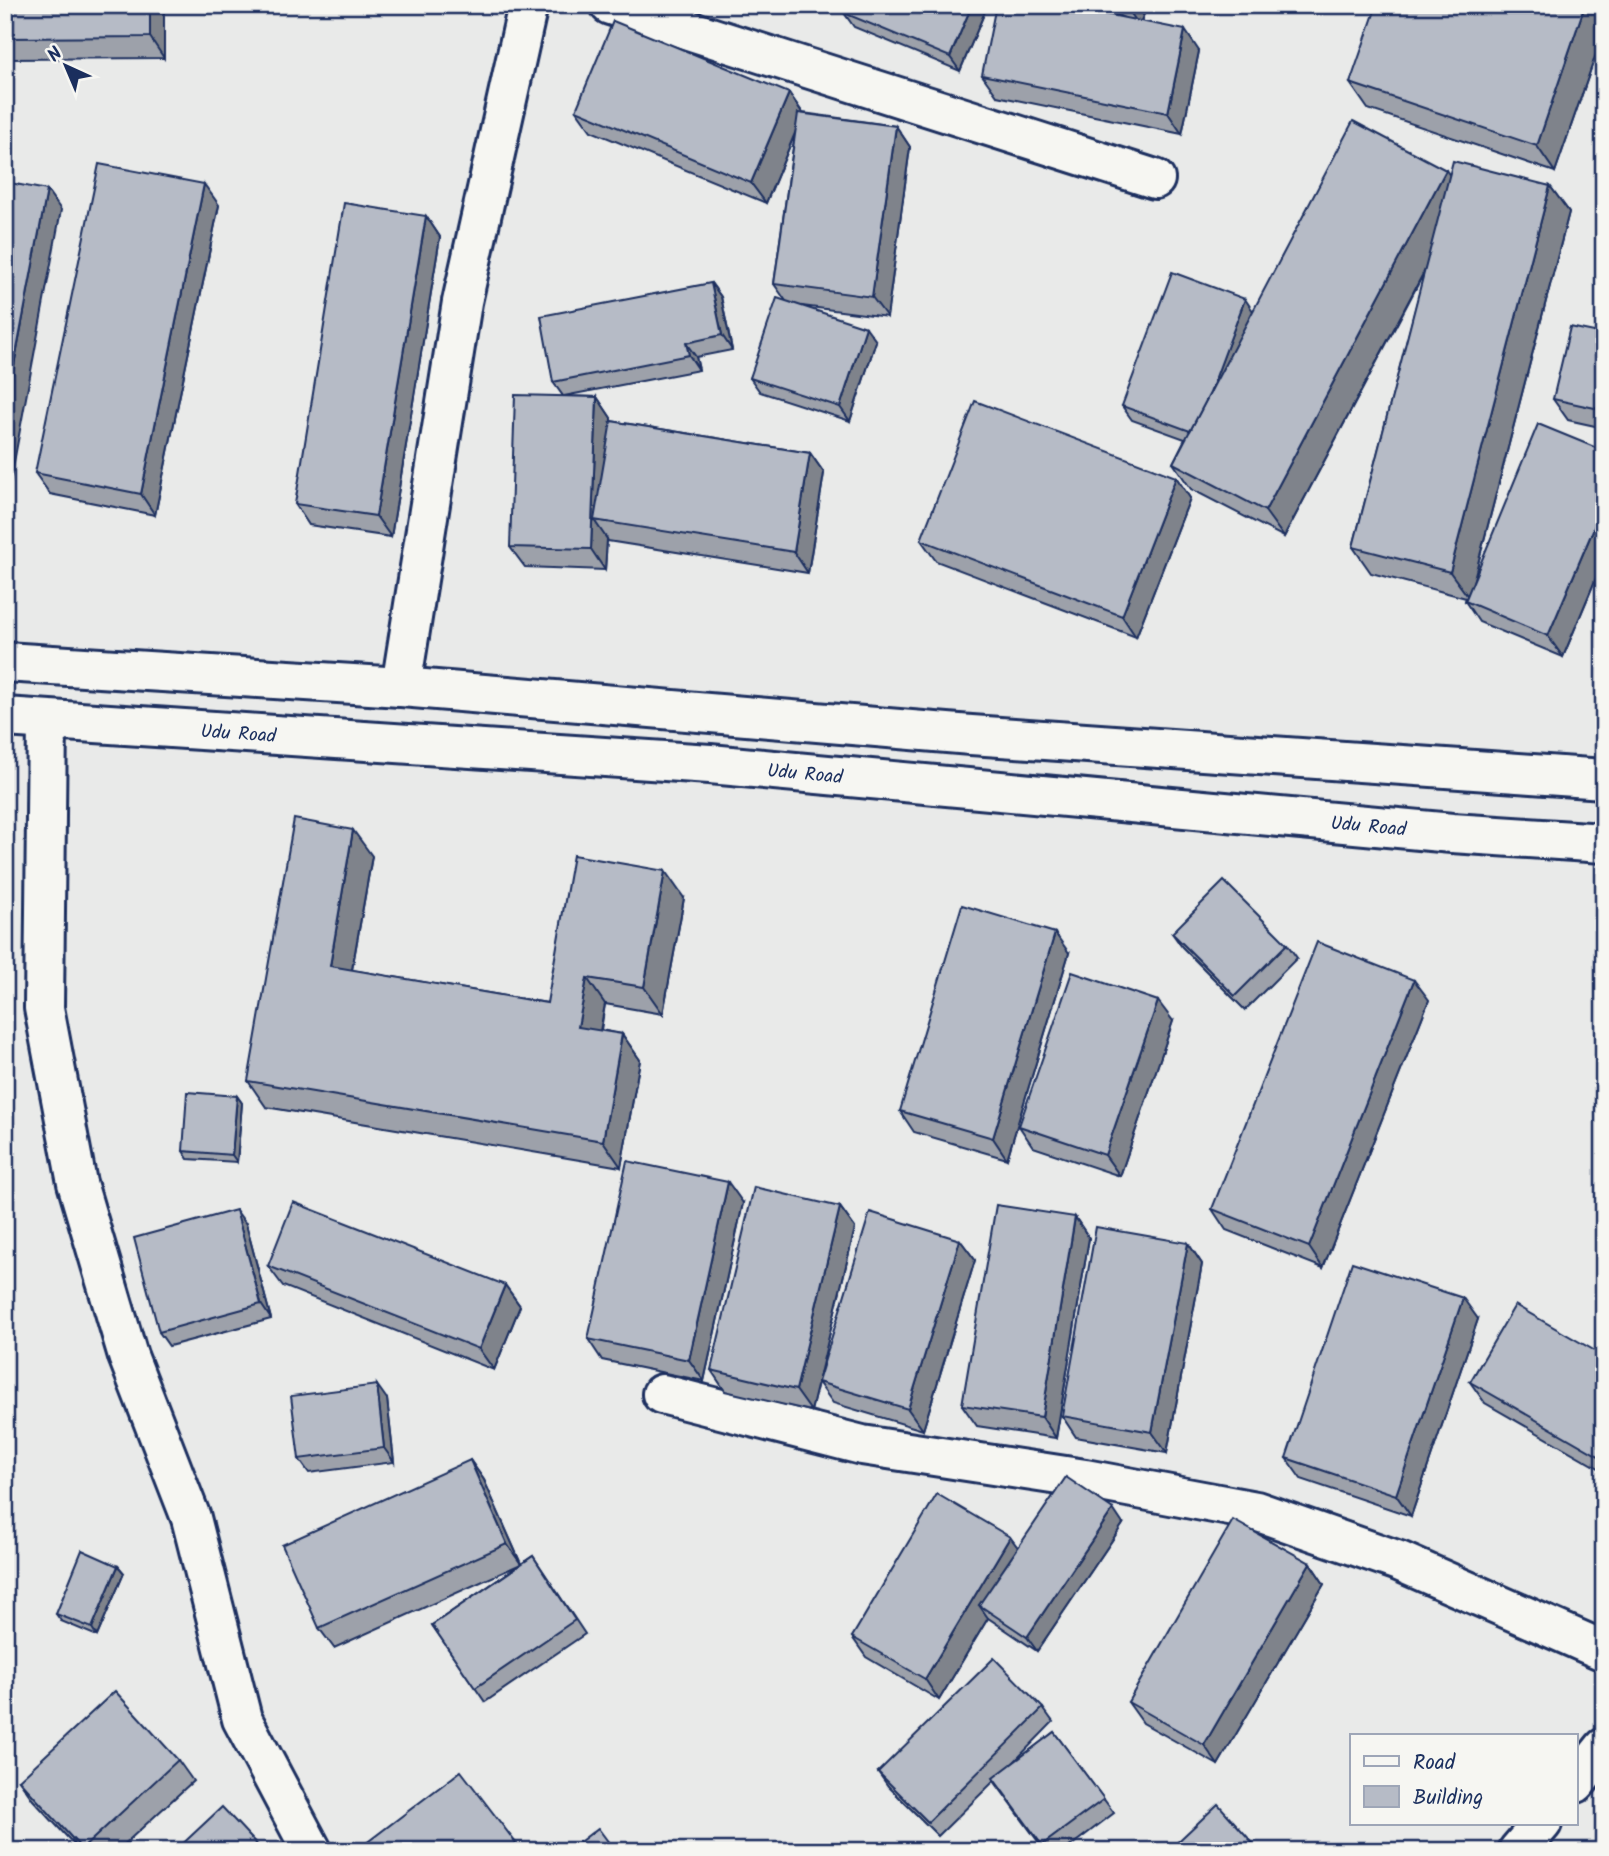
<svg xmlns="http://www.w3.org/2000/svg" width="1609" height="1856" viewBox="0 0 1609 1856" font-family="Kalam,sans-serif">
	<style>
		.lines { fill: none; stroke-linecap: round; stroke-linejoin: round }
		.minor-casing { stroke: #1b2f5e; stroke-width: 44 }
		.major-casing { stroke: #1b2f5e; stroke-width: 44 }
		.minor { stroke: #f6f6f2; stroke-width: 38 }
		.major { stroke: #f6f6f2; stroke-width: 38 }
		.wall { fill: #9da1aa; stroke: #1b2f5e; stroke-width: 2 }
		.shaded-wall { fill: #7f838b; stroke: #1b2f5e; stroke-width: 2 }
		.building { fill: #b6bbc6; stroke: #1b2f5e; stroke-width: 2 }
		.labels { text-anchor: middle; stroke-width: 7; stroke-linejoin: round; paint-order: stroke }
		.street-label { font-size: 19px; fill: #1b2f5e; stroke: #f6f6f2 }
	</style>
	<rect width="100%" height="100%" fill="#e9eae9"/>
	<filter id="ink" filterUnits="userSpaceOnUse"><feTurbulence type="fractalNoise" baseFrequency=".0143" numOctaves="2"/><feDisplacementMap in="SourceGraphic" scale="14" xChannelSelector="R" yChannelSelector="G"/><feConvolveMatrix kernelMatrix="1 2 1 2 8 2 1 2 1" color-interpolation-filters="sRGB"/></filter>
	<g filter="url(#ink)">
		<g class="lines">
			<g class="minor-casing">
				<g id="minor">
					<polyline points="610,5 1155,179"/>
					<polyline points="401,687 462,302 528,5"/>
					<polyline points="47,720 44,1008 77,1183 128,1356 191,1518 242,1719 312,1851"/>
					<polyline points="662,1394 862,1445 1085,1479 1256,1511 1399,1561 1604,1651"/>
					<polyline points="1576,1783 1604,1748"/>
					<polyline points="1518,1851 1542,1823"/>
				</g>
			</g>
			<g class="major-casing">
				<g id="major">
					<polyline points="5,662 401,687 971,735 1604,779"/>
					<path id="s1" d="M5,717l705,47 742,69 152,10"/>
				</g>
			</g>
			<use href="#minor" class="minor"/>
			<use href="#major" class="major"/>
		</g>
		<g class="wall">
			<polygon points="5,5 164,5 164,58 5,59"/>
			<polygon points="1095,5 1148,5 1141,21 1199,51 1182,134 997,96 982,75 1122,17"/>
			<polygon points="1604,5 1604,31 1555,172 1368,109 1350,83"/>
			<polygon points="986,9 960,71 854,27 844,13"/>
			<polygon points="789,93 803,113 896,126 910,147 887,317 802,306 876,341 850,421 760,392 750,378 786,301 774,284 795,133 766,203 591,131 576,110"/>
			<polygon points="1450,175 1550,186 1569,212 1474,579 1604,451 1604,559 1563,657 1479,622 1465,601 1466,598 1371,573 1353,547 1425,271 1284,537 1191,489 1173,463 1185,439 1132,420 1122,406 1253,310"/>
			<polygon points="219,205 155,515 50,494 35,473"/>
			<polygon points="426,216 440,237 391,537 309,525 295,504"/>
			<polygon points="711,283 721,297 732,350 696,357 699,370 564,396 597,397 611,418 611,421 810,453 824,473 808,573 608,541 607,539 605,570 525,567 510,547 563,396 553,382"/>
			<polygon points="1604,334 1604,428 1568,420 1553,399"/>
			<polygon points="1176,477 1190,498 1136,637 936,561 921,540"/>
			<polygon points="372,856 352,970 547,1003 684,898 663,1014 605,1004 601,1030 622,1034 640,1060 621,1167 266,1107 248,1081"/>
			<polygon points="1172,933 1287,944 1297,958 1245,1010 1182,947"/>
			<polygon points="1069,953 1007,1159 914,1132 900,1111"/>
			<polygon points="1429,1000 1323,1268 1226,1230 1212,1209"/>
			<polygon points="1173,1021 1120,1176 1033,1147 1019,1126"/>
			<polygon points="237,1096 242,1103 237,1162 188,1159 183,1151"/>
			<polygon points="743,1203 704,1381 602,1360 588,1339"/>
			<polygon points="840,1207 855,1228 811,1411 725,1391 711,1370"/>
			<polygon points="1075,1217 1089,1238 1056,1438 977,1426 962,1405"/>
			<polygon points="246,1224 271,1319 169,1346 159,1332"/>
			<polygon points="960,1240 975,1260 923,1430 833,1403 818,1382"/>
			<polygon points="1188,1243 1202,1264 1167,1453 1076,1437 1062,1416"/>
			<polygon points="268,1266 505,1285 520,1306 494,1370 283,1286"/>
			<polygon points="1478,1319 1411,1516 1301,1479 1286,1458"/>
			<polygon points="1604,1356 1604,1471 1485,1403 1470,1382"/>
			<polygon points="387,1399 394,1462 309,1473 299,1459"/>
			<polygon points="470,1460 484,1480 521,1564 533,1556 585,1634 485,1702 432,1625 521,1564 334,1648 319,1628"/>
			<polygon points="1123,1524 1037,1651 988,1618 939,1700 866,1657 852,1637 1010,1537 1018,1548"/>
			<polygon points="1310,1563 1324,1584 1218,1765 1143,1723 1128,1702"/>
			<polygon points="118,1566 124,1573 97,1636 61,1621 56,1614"/>
			<polygon points="1043,1708 1053,1722 1010,1766 1054,1732 1114,1813 1064,1851 1045,1851 994,1781 938,1836 888,1786 878,1772"/>
			<polygon points="178,1760 193,1781 117,1851 80,1851 33,1800 19,1780"/>
		</g>
		<g class="shaded-wall">
			<polygon points="150,5 164,5 164,58 150,37"/>
			<polygon points="972,5 983,5 986,9 960,71 950,57"/>
			<polygon points="1125,5 1148,5 1139,25"/>
			<polygon points="1585,5 1604,5 1604,31 1555,172 1537,146"/>
			<polygon points="1185,30 1199,51 1182,134 1168,113"/>
			<polygon points="789,93 803,114 766,203 751,183"/>
			<polygon points="896,126 910,147 887,317 872,297"/>
			<polygon points="1446,170 1464,196 1284,537 1265,511"/>
			<polygon points="204,184 219,205 155,515 141,494"/>
			<polygon points="1550,186 1569,212 1469,598 1450,572"/>
			<polygon points="47,190 61,210 9,489 5,483 5,413"/>
			<polygon points="426,216 440,237 391,537 376,516"/>
			<polygon points="711,283 721,297 732,350 722,335"/>
			<polygon points="1245,299 1255,314 1195,432"/>
			<polygon points="866,327 876,341 850,421 840,407"/>
			<polygon points="686,343 696,357 699,370 689,355"/>
			<polygon points="597,397 611,418 607,522 594,520 607,539 605,570 591,549"/>
			<polygon points="810,453 824,473 808,573 794,552"/>
			<polygon points="1176,477 1190,498 1136,637 1122,616"/>
			<polygon points="1604,504 1604,559 1563,657 1548,636"/>
			<polygon points="353,830 372,856 348,992 330,966"/>
			<polygon points="665,871 684,898 663,1014 644,987"/>
			<polygon points="1055,933 1069,953 1007,1159 993,1138"/>
			<polygon points="587,978 605,1004 596,1053 578,1027"/>
			<polygon points="1414,980 1429,1000 1323,1268 1309,1247"/>
			<polygon points="1158,1001 1173,1021 1120,1176 1105,1155"/>
			<polygon points="622,1034 640,1060 621,1167 603,1141"/>
			<polygon points="237,1096 242,1103 237,1162 232,1155"/>
			<polygon points="728,1182 743,1203 704,1381 689,1360"/>
			<polygon points="840,1207 855,1228 811,1411 796,1390"/>
			<polygon points="236,1210 246,1224 271,1319 261,1304"/>
			<polygon points="1075,1217 1089,1238 1056,1438 1042,1417"/>
			<polygon points="960,1240 975,1260 923,1430 908,1409"/>
			<polygon points="1188,1243 1202,1264 1167,1453 1152,1432"/>
			<polygon points="505,1285 520,1306 494,1370 479,1349"/>
			<polygon points="1463,1298 1478,1319 1411,1516 1396,1495"/>
			<polygon points="377,1385 387,1399 394,1462 384,1448"/>
			<polygon points="470,1460 484,1480 521,1564 507,1544"/>
			<polygon points="1113,1509 1123,1524 1037,1651 1027,1637"/>
			<polygon points="1010,1537 1025,1557 979,1605 988,1618 939,1700 925,1679"/>
			<polygon points="1310,1563 1324,1584 1218,1765 1204,1745"/>
			<polygon points="118,1566 124,1573 97,1636 92,1628"/>
		</g>
		<g class="building">
			<polygon points="5,5 150,5 150,37 5,38"/>
			<polygon points="847,5 972,5 950,57 844,13"/>
			<polygon points="996,5 1061,5 1185,30 1168,113 982,75"/>
			<polygon points="1377,5 1585,5 1537,146 1350,83"/>
			<polygon points="613,21 789,93 751,183 576,110"/>
			<polygon points="798,113 896,126 872,297 774,284"/>
			<polygon points="1353,121 1446,170 1265,511 1173,463"/>
			<polygon points="1453,161 1550,186 1450,572 1353,547"/>
			<polygon points="99,164 204,184 141,494 35,473"/>
			<polygon points="1604,169 1604,188 1600,187"/>
			<polygon points="5,182 47,190 5,413"/>
			<polygon points="344,203 426,216 376,516 295,504"/>
			<polygon points="1172,272 1245,299 1210,393 1190,431 1122,406"/>
			<polygon points="711,283 722,335 686,343 689,355 553,382 541,316"/>
			<polygon points="777,298 866,327 840,407 750,378"/>
			<polygon points="1570,327 1604,334 1604,410 1553,399"/>
			<polygon points="515,395 597,397 591,549 510,547"/>
			<polygon points="975,401 1176,477 1122,616 921,540"/>
			<polygon points="611,421 810,453 794,552 594,520"/>
			<polygon points="1538,424 1604,451 1604,504 1548,636 1465,601"/>
			<polygon points="294,819 353,830 330,966 547,1003 573,855 665,871 644,987 587,978 578,1027 622,1034 603,1141 248,1081"/>
			<polygon points="1224,881 1287,944 1235,996 1172,933"/>
			<polygon points="962,905 1055,933 993,1138 900,1111"/>
			<polygon points="1317,942 1414,980 1309,1247 1212,1209"/>
			<polygon points="1072,972 1158,1001 1105,1155 1019,1126"/>
			<polygon points="187,1092 237,1096 232,1155 183,1151"/>
			<polygon points="627,1161 728,1182 689,1360 588,1339"/>
			<polygon points="754,1187 840,1207 796,1390 711,1370"/>
			<polygon points="293,1202 505,1285 479,1349 268,1266"/>
			<polygon points="996,1205 1075,1217 1042,1417 962,1405"/>
			<polygon points="236,1210 261,1304 159,1332 134,1238"/>
			<polygon points="870,1212 960,1240 908,1409 818,1382"/>
			<polygon points="1096,1227 1188,1243 1152,1432 1062,1416"/>
			<polygon points="1352,1262 1463,1298 1396,1495 1286,1458"/>
			<polygon points="1515,1305 1604,1356 1604,1459 1470,1382"/>
			<polygon points="377,1385 384,1448 299,1459 291,1396"/>
			<polygon points="470,1460 507,1544 319,1628 282,1545"/>
			<polygon points="1066,1477 1113,1509 1027,1637 979,1605"/>
			<polygon points="937,1494 1010,1537 925,1679 852,1637"/>
			<polygon points="1233,1520 1310,1563 1204,1745 1128,1702"/>
			<polygon points="82,1550 118,1566 92,1628 56,1614"/>
			<polygon points="533,1556 575,1620 475,1688 432,1625"/>
			<polygon points="994,1658 1043,1708 928,1822 878,1772"/>
			<polygon points="115,1691 178,1760 82,1849 19,1780"/>
			<polygon points="1054,1732 1104,1799 1042,1845 993,1778"/>
			<polygon points="461,1771 519,1847 514,1851 370,1851 365,1844"/>
			<polygon points="1218,1804 1260,1851 1168,1851"/>
			<polygon points="222,1807 263,1851 175,1851"/>
			<polygon points="598,1828 615,1851 568,1851"/>
		</g>
	</g>
	<g class="labels">
		<g class="street-label">
			<text dy="7" stroke="none"><textPath href="#s1" startOffset="234">Udu Road</textPath></text>
			<text dy="7" stroke="none"><textPath href="#s1" startOffset="802">Udu Road</textPath></text>
			<text dy="7" stroke="none"><textPath href="#s1" startOffset="1368">Udu Road</textPath></text>
		</g>
	</g>
	<rect width="1609" height="1856" fill="none" stroke="#f6f6f2" stroke-width="28"/>
	<rect x="14" y="14" width="1581" height="1828" fill="none" stroke="#1b2f5e" stroke-width="2.5" filter="url(#ink)"/>
	<rect x="1350" y="1734" width="228" height="91" fill="#f6f6f2" stroke="#9ea6b7" stroke-width="2"/>
	<rect x="1364" y="1756" width="35" height="10" fill="#f6f6f2" stroke="#9ea6b7" stroke-width="2"/>
	<text x="1413" y="1769" font-size="21" fill="#1b2f5e">Road</text>
	<rect x="1364" y="1786" width="35" height="21" fill="#b6bbc6" stroke="#9ea6b7" stroke-width="2"/>
	<text x="1413" y="1804" font-size="21" fill="#1b2f5e">Building</text>
	<g transform="translate(66 66) rotate(316)" stroke="#f6f6f2" stroke-width="5" paint-order="stroke">
	<path d="M0-5L12 26L0 18L-12 26Z" fill="#1b2f5e"/>
	<text y="-10" font-size="19" font-weight="bold" text-anchor="middle" fill="#1b2f5e">N</text>
	</g>
</svg>
